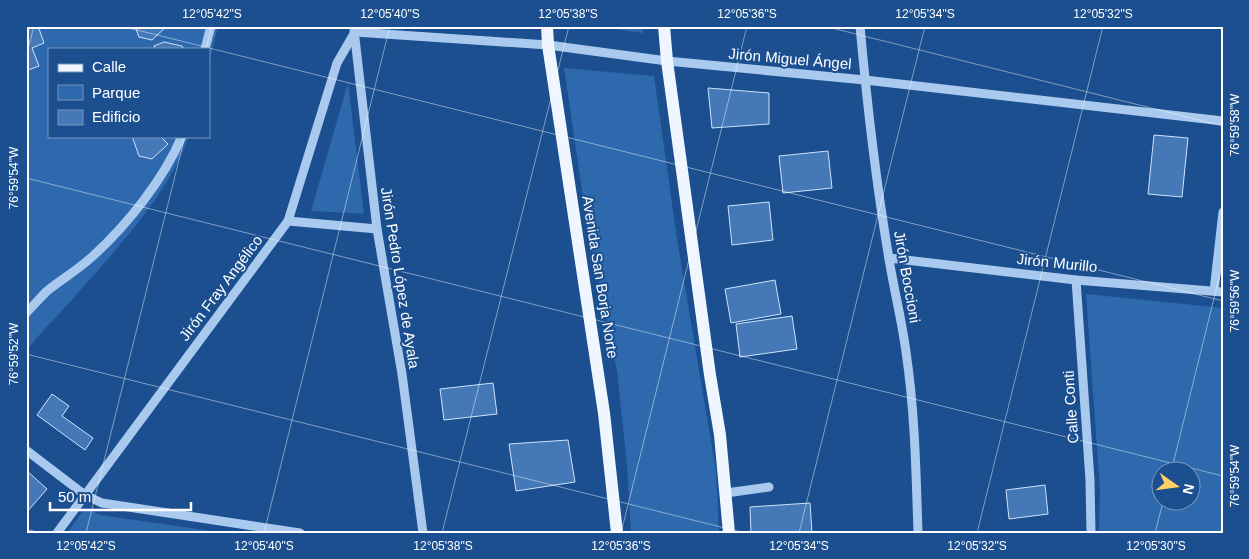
<svg xmlns="http://www.w3.org/2000/svg" width="1249" height="559" viewBox="0 0 1249 559" font-family="Helvetica,sans-serif">
	<style>
		.green { fill: #2e69ad; fill-rule: evenodd }
		.building { fill: #4478b7; stroke: #cfe3fa }
		.lines { fill: none; stroke-linecap: round; stroke-linejoin: round }
		.minor { stroke: #a9c9ee; stroke-width: 9 }
		.major { stroke: #f0f6ff; stroke-width: 12 }
		.ticks { fill: none; stroke: #fff; stroke-width: 1; stroke-opacity: 0.45 }
		.labels { text-anchor: middle; stroke-width: 4; stroke-linejoin: round; paint-order: stroke }
		.street-label { font-size: 15px; fill: #fff; stroke: #1b4f8f }
		.neatline { fill: none; stroke: #fff; stroke-width: 2 }
		.ticks-label { font-size: 12px; text-anchor: middle; fill: #fff }
	</style>
	<rect width="100%" height="100%" fill="#1b4f8f"/>
	<g class="green">
		<path d="M26,26h192l-9,37v-14h-160v87h140c-22,62 -78,119 -121,168 -12,14 -33,33 -42,49z"/>
		<polygon points="596,26 643,26 643,33"/>
		<polygon points="564,68 654,76 677,239 716,471 719,533 631,533 627,465 617,371 587,224"/>
		<polygon points="348,83 364,214 311,211"/>
		<path d="M1086,294l137,14v225h-124l1,-43zM1162,472h30v30h-30z"/>
		<polygon points="85,508 100,515 225,533 67,533"/>
	</g>
	<g class="building">
		<polygon points="26,26 38,26 44,43 32,48 39,66 28,70 26,70"/>
		<polygon points="135,26 167,26 152,40 139,37"/>
		<polygon points="164,42 182,46 184,49 155,49 154,46"/>
		<polygon points="708,88 769,93 769,124 712,128"/>
		<polygon points="1154,135 1188,138 1182,197 1148,194"/>
		<polygon points="132,136 160,136 168,144 152,159 139,156"/>
		<polygon points="828,151 832,188 783,193 779,156"/>
		<polygon points="769,202 773,240 732,245 728,206"/>
		<polygon points="775,280 781,314 731,323 725,289"/>
		<polygon points="792,316 797,349 740,357 736,324"/>
		<polygon points="493,383 497,414 444,420 440,389"/>
		<polygon points="52,394 69,406 62,416 93,438 85,450 37,415"/>
		<polygon points="568,440 575,482 516,491 509,444"/>
		<polygon points="26,470 47,489 26,513"/>
		<polygon points="1045,485 1048,514 1009,519 1006,490"/>
		<polygon points="810,503 812,533 751,533 750,507"/>
	</g>
	<g class="lines">
		<g class="minor">
			<path d="M860,26c7,78 16,156 29,233 5,31 13,62 17,93 9,60 10,120 12,181"/>
			<polyline points="354,30 377,229 402,374 423,533"/>
			<polyline points="205,49 211,26"/>
			<polyline points="288,221 377,229"/>
			<polyline points="889,258 1076,280 1223,292"/>
			<polyline points="1076,280 1090,480 1091,533"/>
			<polyline points="1214,291 1223,212"/>
			<path d="M26,313c7,-7 14,-15 21,-22 15,-12 32,-22 46,-35 34,-31 71,-77 89,-120"/>
			<polyline points="26,450 85,495 102,503 300,533"/>
			<polyline points="726,493 769,487"/>
			<polyline points="57,533 288,221 337,63 355,32 548,45 667,61 865,80 1223,121"/>
		</g>
		<g class="major">
			<polyline points="547,26 548,45 604,413 617,533"/>
			<polyline points="664,26 667,61 710,375 720,435 729,533"/>
		</g>
	</g>
	<path class="ticks" d="M121,26l1102,275M824,26l399,100M206,49l6,-23M26,57l8,-31M26,178l1197,298M26,354l719,179M1171,472l52,-210M26,529l15,4M86,533l99,-397M264,533l126,-507M442,533l127,-507M621,533l126,-507M799,533l126,-507M977,533l126,-507M1155,533l8,-31"/>
	<g class="labels">
		<g class="street-label">
			<text transform="translate(790 59) rotate(5)" y="5">Jirón Miguel Ángel</text>
			<text transform="translate(1057 263) rotate(6)" y="5">Jirón Murillo</text>
			<text transform="translate(600 277) rotate(81)" y="5">Avenida San Borja Norte</text>
			<text transform="translate(907 277) rotate(80)" y="5">Jirón Boccioni</text>
			<text transform="translate(400 278) rotate(81)" y="5">Jirón Pedro López de Ayala</text>
			<text transform="translate(221 288) rotate(-53)" y="5">Jirón Fray Angélico</text>
			<text transform="translate(1071 407) rotate(-94)" y="5">Calle Conti</text>
		</g>
	</g>
	<rect width="1249" height="559" fill="none" stroke="#1b4f8f" stroke-width="55"/>
	<rect x="48" y="48" width="162" height="90" fill="#1b4f8f" stroke="#7695bc"/>
	<rect x="58" y="64" width="25" height="8" fill="#f0f6ff" stroke="#7695bc"/>
	<text x="92" y="72" font-size="15" fill="#ffffff">Calle</text>
	<rect x="58" y="85" width="25" height="15" fill="#2e69ad" stroke="#7695bc"/>
	<text x="92" y="98" font-size="15" fill="#ffffff">Parque</text>
	<rect x="58" y="110" width="25" height="15" fill="#4478b7" stroke="#7695bc"/>
	<text x="92" y="122" font-size="15" fill="#ffffff">Edificio</text>
	<g transform="translate(1176 486) rotate(104)"><circle r="24" fill="#1b4f8f" stroke="#7695bc"/>
	<path d="M0-4L9 19L0 12L-9 19Z" fill="#ffd166"/>
	<text y="-8" font-size="14" font-weight="bold" text-anchor="middle" fill="#ffffff">N</text>
	</g>
	<path d="M50 502v8h141v-8" fill="none" stroke="#ffffff" stroke-width="2.5"/>
	<text x="58" y="502" font-size="15" fill="#ffffff" stroke="#1b4f8f" stroke-width="4" paint-order="stroke">50 m</text>
	<rect x="28" y="28" width="1194" height="504" class="neatline"/>
	<g class="ticks-label">
		<text x="212" y="18">12°05'42"S</text>
		<text x="390" y="18">12°05'40"S</text>
		<text x="568" y="18">12°05'38"S</text>
		<text x="747" y="18">12°05'36"S</text>
		<text x="925" y="18">12°05'34"S</text>
		<text x="1103" y="18">12°05'32"S</text>
		<text transform="translate(1235 125) rotate(-90)" y="4">76°59'58"W</text>
		<text transform="translate(14 178) rotate(-90)" y="4">76°59'54"W</text>
		<text transform="translate(1235 301) rotate(-90)" y="4">76°59'56"W</text>
		<text transform="translate(14 354) rotate(-90)" y="4">76°59'52"W</text>
		<text transform="translate(1235 476) rotate(-90)" y="4">76°59'54"W</text>
		<text x="86" y="550">12°05'42"S</text>
		<text x="264" y="550">12°05'40"S</text>
		<text x="443" y="550">12°05'38"S</text>
		<text x="621" y="550">12°05'36"S</text>
		<text x="799" y="550">12°05'34"S</text>
		<text x="977" y="550">12°05'32"S</text>
		<text x="1156" y="550">12°05'30"S</text>
	</g>
</svg>
